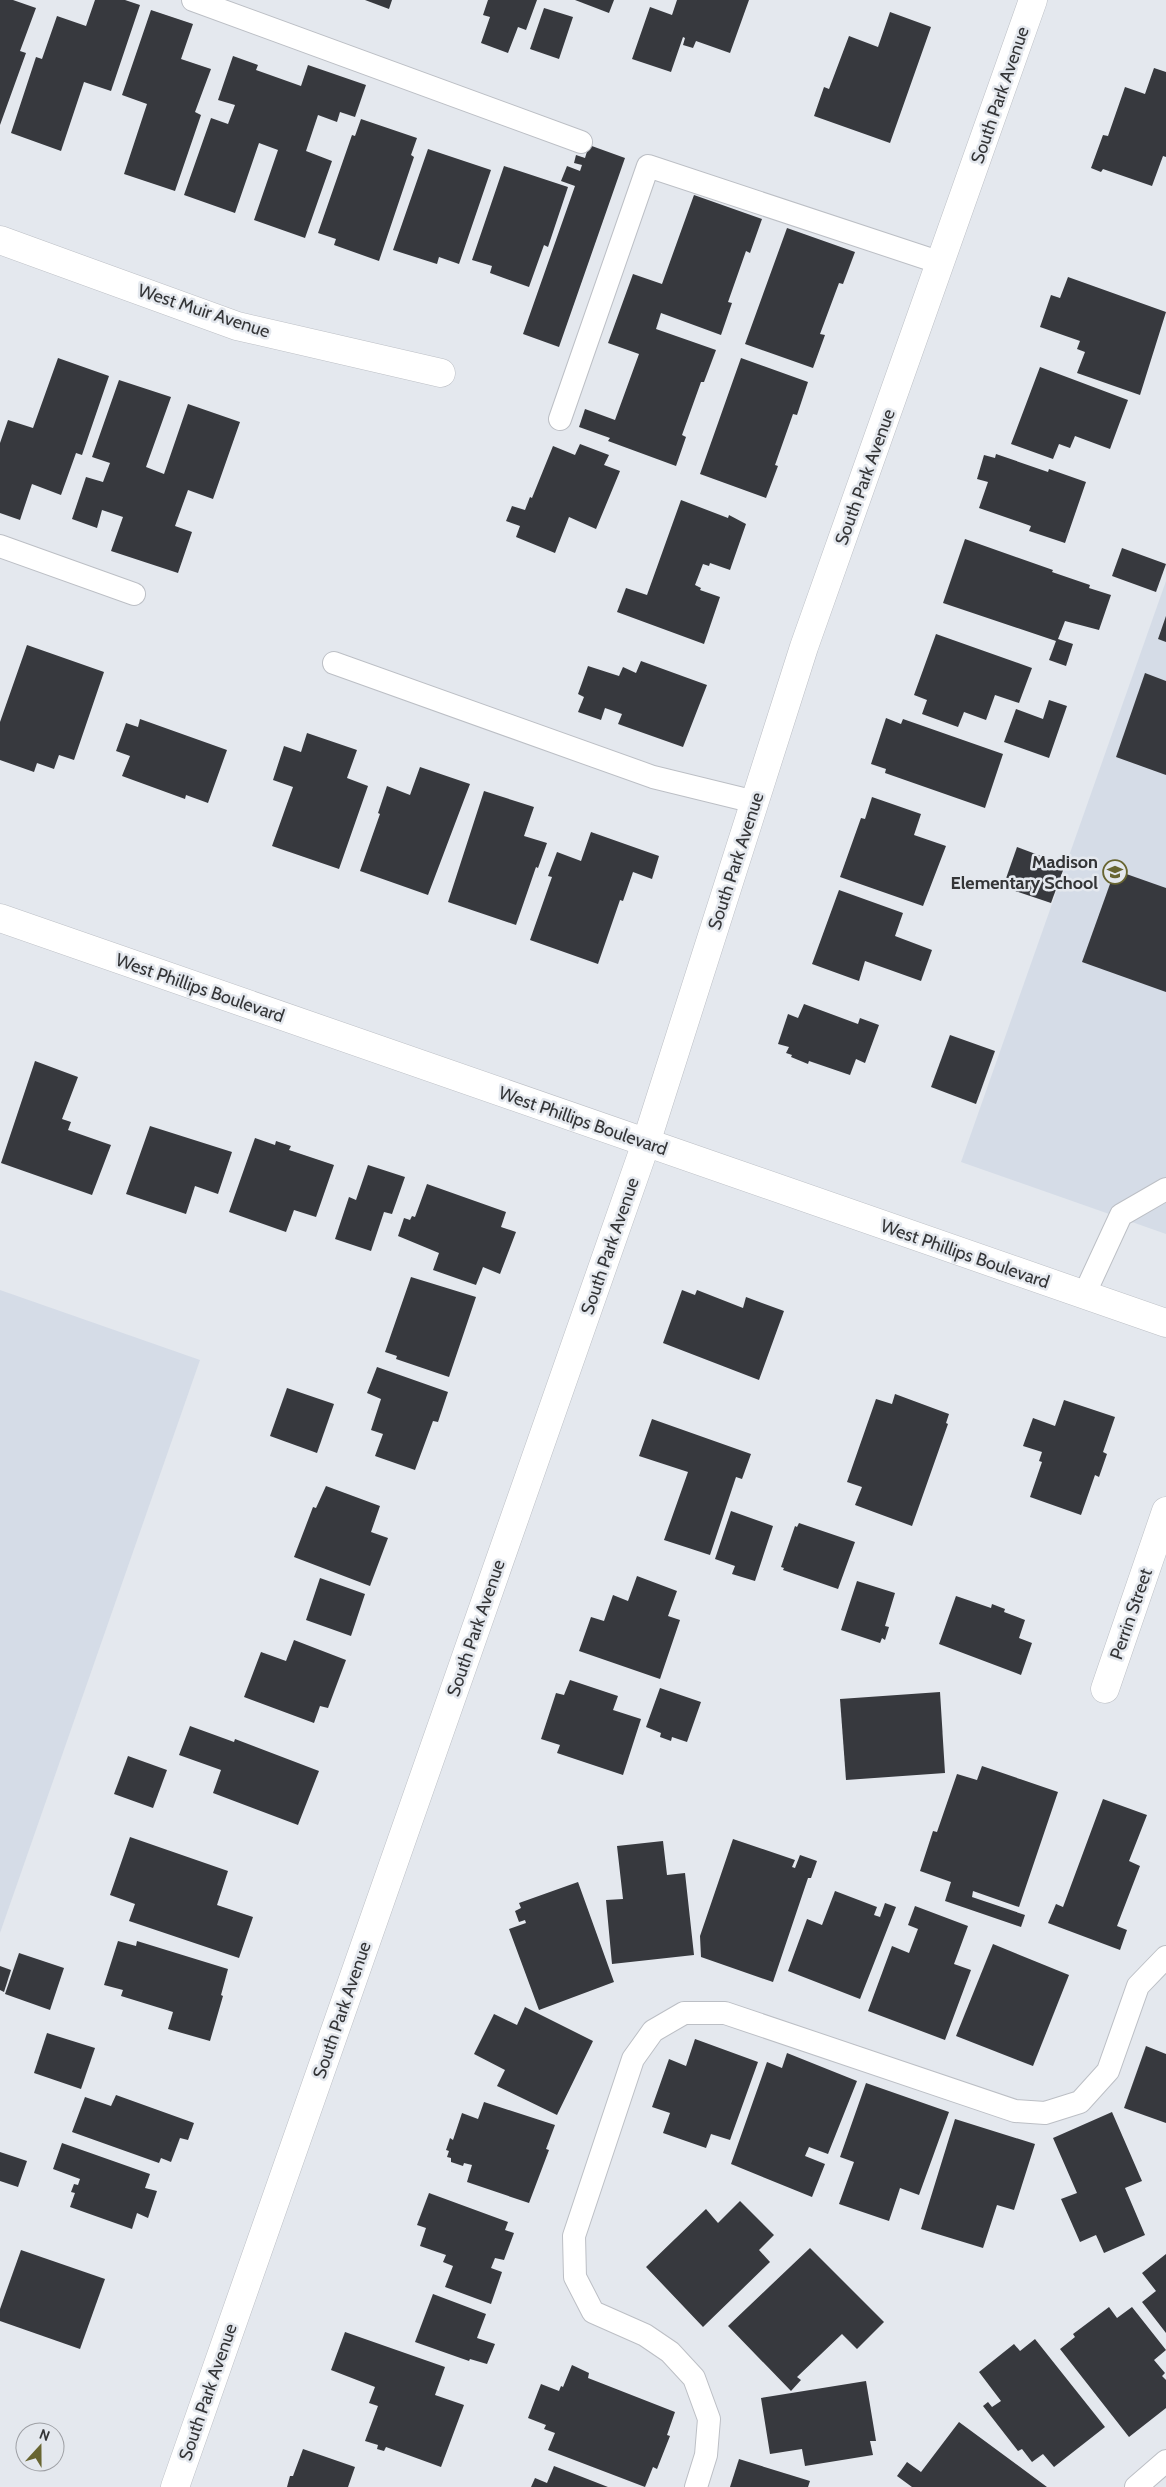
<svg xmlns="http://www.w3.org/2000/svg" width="1166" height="2487" viewBox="0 0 1166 2487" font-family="Cabin,sans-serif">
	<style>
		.built { fill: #d5dce7 }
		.building { fill: #37393e }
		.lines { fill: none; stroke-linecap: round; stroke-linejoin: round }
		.service-casing { stroke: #bcbfc5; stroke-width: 24 }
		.minor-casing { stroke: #bcbfc5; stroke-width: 29 }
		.tertiary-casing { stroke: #bcbfc5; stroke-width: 29 }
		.service { stroke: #fff; stroke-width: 22 }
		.minor { stroke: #fff; stroke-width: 28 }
		.tertiary { stroke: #fff; stroke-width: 28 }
		.labels { text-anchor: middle; stroke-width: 5; stroke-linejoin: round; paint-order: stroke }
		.street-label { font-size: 18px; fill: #343537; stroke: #e4e8ee }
		.poi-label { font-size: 18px; font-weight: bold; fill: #343537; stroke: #e4e8ee; text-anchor: end }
	</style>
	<rect width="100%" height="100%" fill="#e4e8ee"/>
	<g class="built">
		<polygon points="1166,581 1166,1234 961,1162"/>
		<polygon points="0,1290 200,1360 0,1933"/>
	</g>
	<g class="building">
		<polygon points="0,0 13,0 36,8 20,51 26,53 0,125"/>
		<polygon points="95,0 125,0 140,5 111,91 84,82 61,151 11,133 36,57 42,59 57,16 86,26"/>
		<polygon points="365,0 392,0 389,9"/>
		<polygon points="488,0 537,0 526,30 518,27 508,53 481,43 490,17 483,15"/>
		<polygon points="575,0 614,0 609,13"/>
		<polygon points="677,0 749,0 730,53 696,41 693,48 683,45 685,38 683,37 671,72 632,59 650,7 672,15"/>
		<polygon points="544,8 573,17 559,59 530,49"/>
		<polygon points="151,10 193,24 181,59 211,69 195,112 201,115 175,191 124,174 147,104 122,95"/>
		<polygon points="890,12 931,27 890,143 814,116 824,87 829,89 849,36 878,47"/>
		<polygon points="233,56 258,65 256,70 301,86 308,65 366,85 355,117 340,112 337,122 318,115 306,151 332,161 305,238 254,220 278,150 259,143 235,213 184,195 211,118 228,124 235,105 218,100"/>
		<polygon points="1154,68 1166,72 1166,157 1163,156 1152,186 1103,169 1101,172 1091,168 1103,135 1108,136 1125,87 1145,94"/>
		<polygon points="361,119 417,138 411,155 414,157 379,261 334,245 336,239 318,233 352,135 355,136"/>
		<polygon points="589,145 625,158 559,347 523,334 575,186 561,181 567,166 580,171 582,165 574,163 576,155 585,158"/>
		<polygon points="428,149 491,170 459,264 439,257 437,264 393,250"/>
		<polygon points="504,166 568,187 548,247 544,245 529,287 490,273 492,266 472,260"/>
		<polygon points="694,195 762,219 750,253 746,251 728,302 732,303 721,335 661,313 656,329 716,350 704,382 701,382 682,435 686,437 676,466 608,441 610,438 579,427 585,409 615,420 639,354 608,343 633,274 662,284"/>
		<polygon points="787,228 855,252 843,284 839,283 820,334 825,335 813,368 745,344"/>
		<polygon points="1068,277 1166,312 1140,395 1077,373 1085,352 1077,349 1080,341 1040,327 1051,295 1060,298"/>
		<polygon points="58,358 109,376 82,455 76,453 61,495 32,484 20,520 0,513 0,443 8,420 33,428"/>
		<polygon points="741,358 808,382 797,415 793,414 775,465 778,466 766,498 700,474"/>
		<polygon points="1040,367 1128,400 1110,449 1075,436 1070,448 1059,444 1053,459 1011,444"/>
		<polygon points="119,380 171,397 146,467 164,474 188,404 240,422 213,499 188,490 175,526 192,532 178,573 111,551 123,517 102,510 97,528 72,519 86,477 103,482 110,463 92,457"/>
		<polygon points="580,444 609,455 604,465 620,471 596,529 569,517 555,553 516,537 520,526 506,521 512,506 525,510 530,497 532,498 553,446 575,455"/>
		<polygon points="996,454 1048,472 1049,469 1086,482 1065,543 1029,531 1031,526 979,508 988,482 977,479 984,455 995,458"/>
		<polygon points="681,500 728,518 729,515 746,524 730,570 710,563 709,566 703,564 695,585 701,588 700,590 720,597 704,644 617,612 626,588 647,595"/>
		<polygon points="965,539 1053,570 1052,572 1090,585 1089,588 1111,595 1099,630 1065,621 1058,639 1073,644 1066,666 1049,660 1056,641 943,603"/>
		<polygon points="1122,548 1166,564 1156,592 1112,576"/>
		<polygon points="1166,616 1166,642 1158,639"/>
		<polygon points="936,634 1032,668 1019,703 995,695 986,720 964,712 958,727 922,714 927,700 914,695"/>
		<polygon points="27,645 104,672 74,760 59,755 54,769 37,763 34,772 0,760 0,722"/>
		<polygon points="641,661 707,685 683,747 618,724 622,714 605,708 601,720 578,712 584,697 578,694 588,666 619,676 623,667 636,673"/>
		<polygon points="1145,673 1166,681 1166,775 1116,757"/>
		<polygon points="1049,700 1067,706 1049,758 1004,742 1016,709 1043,719"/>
		<polygon points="886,718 901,724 903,719 1003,754 985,808 885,773 886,769 871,764"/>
		<polygon points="140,719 227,750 208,803 186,795 185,799 122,776 130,756 116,751 126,723 138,727"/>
		<polygon points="307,733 357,750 347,778 368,786 339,869 272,846 293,787 273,780 284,746 301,752"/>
		<polygon points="420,767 470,784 428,895 360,871 380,814 378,813 387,786 410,795"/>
		<polygon points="484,791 534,807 524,836 547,843 538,868 536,867 516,925 448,902"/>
		<polygon points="872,797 921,814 914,835 946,846 923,906 840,877 861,818 865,819"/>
		<polygon points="591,832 659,856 652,879 633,872 623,901 620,900 598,964 530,940 552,877 548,876 557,852 581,861"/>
		<polygon points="1017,847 1065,865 1051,903 1003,887"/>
		<polygon points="1115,870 1166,888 1166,992 1082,962"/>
		<polygon points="839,890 903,913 895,936 932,950 921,981 865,961 859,981 812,964"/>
		<polygon points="804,1004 858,1024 860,1018 879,1025 865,1063 856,1059 850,1075 809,1061 808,1064 791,1057 792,1055 786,1053 789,1047 778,1044 788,1014 798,1018"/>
		<polygon points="950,1035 995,1051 976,1104 931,1087"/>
		<polygon points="35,1061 78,1077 62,1119 71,1122 68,1130 111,1145 92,1195 1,1163"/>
		<polygon points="150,1126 232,1152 218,1194 195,1186 186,1214 126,1194"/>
		<polygon points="255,1138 275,1145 276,1141 291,1146 289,1150 334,1165 316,1217 294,1210 286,1232 229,1212"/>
		<polygon points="368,1165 405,1177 392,1214 384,1212 371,1251 335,1239 349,1197 356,1200"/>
		<polygon points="427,1184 506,1212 501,1227 516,1232 500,1274 483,1267 476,1285 433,1270 439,1253 398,1236 404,1218 410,1220 412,1216 415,1217"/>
		<polygon points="411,1277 476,1297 449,1377 396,1359 397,1356 385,1352"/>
		<polygon points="682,1290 695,1295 697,1290 743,1308 746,1297 784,1311 759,1380 663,1343"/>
		<polygon points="377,1367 448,1392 438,1422 433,1421 415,1470 375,1456 383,1434 371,1430 381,1399 367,1393"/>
		<polygon points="287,1388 334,1404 317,1453 270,1436"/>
		<polygon points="895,1394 949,1414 946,1423 948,1424 912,1526 855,1505 862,1487 847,1482 876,1399 892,1404"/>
		<polygon points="1064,1400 1115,1417 1103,1452 1107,1454 1099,1477 1095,1475 1081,1515 1030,1497 1042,1462 1039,1461 1042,1452 1023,1446 1033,1418 1055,1426"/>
		<polygon points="652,1419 751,1454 742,1479 736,1477 710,1555 664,1540 688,1472 639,1456"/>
		<polygon points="326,1486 380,1506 371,1532 388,1538 370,1586 294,1557 313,1507 316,1508"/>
		<polygon points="731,1511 773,1526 755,1581 732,1574 735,1566 715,1559"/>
		<polygon points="799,1523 855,1542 838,1589 783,1570 784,1568 781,1567 795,1526 797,1527"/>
		<polygon points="637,1576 677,1591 668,1616 680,1620 660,1679 579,1651 591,1617 604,1621 613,1595 628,1601"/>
		<polygon points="320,1578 365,1594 351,1636 306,1620"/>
		<polygon points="857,1581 895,1593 885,1626 889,1627 885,1640 882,1638 880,1643 841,1630"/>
		<polygon points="956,1596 991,1608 992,1604 1005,1609 1004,1612 1025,1620 1019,1638 1032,1643 1021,1675 939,1644"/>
		<polygon points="294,1640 346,1660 328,1708 320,1706 314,1723 244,1697 261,1652 286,1661"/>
		<polygon points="570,1680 618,1696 613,1710 641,1719 623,1775 557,1753 560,1745 541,1739 556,1693 564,1695"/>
		<polygon points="660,1688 701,1702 687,1742 672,1737 671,1741 660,1737 661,1733 646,1727"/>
		<polygon points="940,1692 945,1773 846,1780 840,1699"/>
		<polygon points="190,1726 234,1742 235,1739 319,1771 298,1825 213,1793 221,1770 179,1755"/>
		<polygon points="128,1756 167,1770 153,1808 114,1794"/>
		<polygon points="982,1766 1058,1792 1019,1907 973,1891 972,1897 1025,1915 1021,1927 945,1901 951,1882 920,1871 933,1831 937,1832 957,1774 977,1780"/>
		<polygon points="1103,1799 1147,1815 1129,1861 1140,1866 1117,1926 1127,1930 1120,1950 1048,1923 1056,1904 1063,1907"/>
		<polygon points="130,1837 228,1871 217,1905 253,1917 239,1958 129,1921 135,1904 110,1895"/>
		<polygon points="733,1839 795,1860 792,1867 795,1868 800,1855 817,1861 811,1878 808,1878 773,1982 701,1957 700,1936"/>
		<polygon points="663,1841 667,1875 685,1873 694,1955 612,1964 606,1900 623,1899 617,1846"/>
		<polygon points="578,1882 614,1982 539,2010 509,1929 526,1923 525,1920 519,1922 515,1911 521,1908 519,1903"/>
		<polygon points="835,1891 877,1907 874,1915 880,1917 885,1903 896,1907 860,1999 788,1971 807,1919 822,1925"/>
		<polygon points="915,1906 968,1926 954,1964 971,1970 945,2040 868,2011 892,1946 909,1953 918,1929 908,1925"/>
		<polygon points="118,1941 136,1946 137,1941 228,1969 221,1995 223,1996 210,2041 168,2029 173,2012 121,1996 123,1990 104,1985"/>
		<polygon points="993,1944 1069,1975 1033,2066 956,2036"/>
		<polygon points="19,1953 64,1968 50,2010 5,1994"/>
		<polygon points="0,1966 11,1970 4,1992 0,1990"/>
		<polygon points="525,2007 593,2041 557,2115 497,2086 505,2070 474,2054 494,2014 517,2025"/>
		<polygon points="47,2033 95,2048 81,2089 34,2073"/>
		<polygon points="695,2039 758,2062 730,2140 711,2134 706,2148 663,2133 670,2113 652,2107 669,2059 686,2066"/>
		<polygon points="1146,2046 1166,2054 1166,2123 1124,2108"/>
		<polygon points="787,2053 857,2081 828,2154 809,2147 805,2156 825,2164 812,2197 731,2164 767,2062 782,2068"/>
		<polygon points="866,2083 949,2112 919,2195 900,2188 889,2221 839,2204 854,2162 840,2157"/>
		<polygon points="116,2095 194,2123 188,2140 180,2138 171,2162 161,2158 159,2163 72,2132 85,2097 111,2106"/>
		<polygon points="484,2102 555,2125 546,2149 549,2150 529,2203 467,2182 472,2165 464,2163 463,2166 451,2162 451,2158 447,2157 449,2151 446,2150 450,2138 453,2140 462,2113 478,2119"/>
		<polygon points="1112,2112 1142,2181 1125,2188 1145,2235 1104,2253 1096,2235 1080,2242 1061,2199 1077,2193 1053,2138"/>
		<polygon points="955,2119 1035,2144 1014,2210 997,2205 983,2248 921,2229"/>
		<polygon points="62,2143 150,2174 145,2188 157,2191 148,2218 137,2213 132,2229 70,2207 75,2193 71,2192 74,2184 78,2185 80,2179 53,2169"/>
		<polygon points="0,2152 27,2161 18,2187 0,2181"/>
		<polygon points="429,2193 508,2222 505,2230 514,2233 504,2260 495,2258 491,2268 502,2272 491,2304 445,2287 453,2266 443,2262 446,2255 420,2246 426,2228 417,2225"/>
		<polygon points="740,2201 774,2235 759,2250 770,2262 703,2327 646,2267 706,2209 718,2223"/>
		<polygon points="810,2248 884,2322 857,2349 842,2334 797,2377 801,2380 791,2391 728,2326"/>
		<polygon points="21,2250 105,2279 80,2349 0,2321 0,2309"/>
		<polygon points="1166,2254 1166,2333 1142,2302 1156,2291 1142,2273"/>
		<polygon points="433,2294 486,2314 477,2338 495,2344 487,2364 470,2359 469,2361 415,2342"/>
		<polygon points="1109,2307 1117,2318 1132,2307 1166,2350 1154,2360 1165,2373 1162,2376 1166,2380 1166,2408 1129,2437 1060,2349 1075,2337 1073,2334"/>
		<polygon points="345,2332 445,2367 435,2395 464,2405 441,2467 386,2447 384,2451 377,2449 378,2445 365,2441 378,2406 369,2403 375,2387 331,2370"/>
		<polygon points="1035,2339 1105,2427 1054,2467 1043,2454 1032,2462 1022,2449 1018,2451 983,2406 988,2402 992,2407 1001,2401 979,2372 1014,2344 1020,2351"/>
		<polygon points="572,2365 589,2373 588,2378 675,2412 667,2435 670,2436 657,2469 653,2467 645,2487 548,2450 555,2433 544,2429 546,2425 528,2418 541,2384 559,2391 561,2386 563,2387"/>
		<polygon points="866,2381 876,2441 870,2441 873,2455 805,2466 802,2449 770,2454 761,2398"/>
		<polygon points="959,2422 1047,2487 912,2487 897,2476 907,2462 921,2472"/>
		<polygon points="303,2449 355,2467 348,2487 287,2487 290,2476 293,2476"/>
		<polygon points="739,2459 810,2481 808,2487 730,2487"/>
		<polygon points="554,2466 608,2487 531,2487 535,2478 547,2483"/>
	</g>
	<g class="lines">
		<g class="service-casing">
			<g id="service">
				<polyline points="193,0 581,142"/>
				<polyline points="560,419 648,166 941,263"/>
				<polyline points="0,546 134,594"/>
				<polyline points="334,663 653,777 755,802"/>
				<polyline points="1084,1295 1121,1215 1166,1189"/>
				<polyline points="696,2487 706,2455 709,2419 694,2378 670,2352 645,2335 593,2312 575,2277 574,2236 633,2059 653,2031 684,2013 725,2013 1015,2111 1045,2113 1080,2102 1108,2071 1138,1986 1166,1957"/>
				<polyline points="1136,2487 1166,2461"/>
			</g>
		</g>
		<g class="minor-casing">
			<g id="minor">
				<polyline points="0,240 237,326 441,373"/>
				<polyline points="1105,1689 1166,1511"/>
			</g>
		</g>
		<g class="tertiary-casing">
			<g id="tertiary">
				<polyline points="0,918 1166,1323"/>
				<polyline points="175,2487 646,1143 804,647 1033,0"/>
			</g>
		</g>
		<use href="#service" class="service"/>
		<use href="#minor" class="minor"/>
		<use href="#tertiary" class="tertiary"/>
	</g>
	<defs>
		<g id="school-ring" transform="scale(1.25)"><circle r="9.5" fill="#e4e8ee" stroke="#686531" stroke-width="1.5"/><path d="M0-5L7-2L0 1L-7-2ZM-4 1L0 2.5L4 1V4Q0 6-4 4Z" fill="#686531"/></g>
	</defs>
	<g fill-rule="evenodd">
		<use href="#school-ring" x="1115" y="872"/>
	</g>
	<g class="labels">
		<g class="street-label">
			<text transform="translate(1000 95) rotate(-71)" y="6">South Park Avenue</text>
			<text transform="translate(204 311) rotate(18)" y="6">West Muir Avenue</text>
			<text transform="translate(865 477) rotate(-70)" y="6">South Park Avenue</text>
			<text transform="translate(736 861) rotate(-72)" y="6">South Park Avenue</text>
			<text transform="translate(200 988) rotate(19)" y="6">West Phillips Boulevard</text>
			<text transform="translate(583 1121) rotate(19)" y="6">West Phillips Boulevard</text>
			<text transform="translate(610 1246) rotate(-71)" y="6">South Park Avenue</text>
			<text transform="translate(965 1254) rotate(19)" y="6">West Phillips Boulevard</text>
			<text transform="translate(1131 1614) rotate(-71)" y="6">Perrin Street</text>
			<text transform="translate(476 1628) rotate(-71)" y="6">South Park Avenue</text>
			<text transform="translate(342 2010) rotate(-71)" y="6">South Park Avenue</text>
			<text transform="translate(208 2392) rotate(-71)" y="6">South Park Avenue</text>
		</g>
		<g class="poi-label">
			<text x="1098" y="868">Madison<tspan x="1098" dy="21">Elementary School</tspan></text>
		</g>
	</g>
	<g transform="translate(40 2447) rotate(21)"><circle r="24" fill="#e4e8ee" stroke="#9ea0a5"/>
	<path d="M0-4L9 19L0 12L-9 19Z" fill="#686531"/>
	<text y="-8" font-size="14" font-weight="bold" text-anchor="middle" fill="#343537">N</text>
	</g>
</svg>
